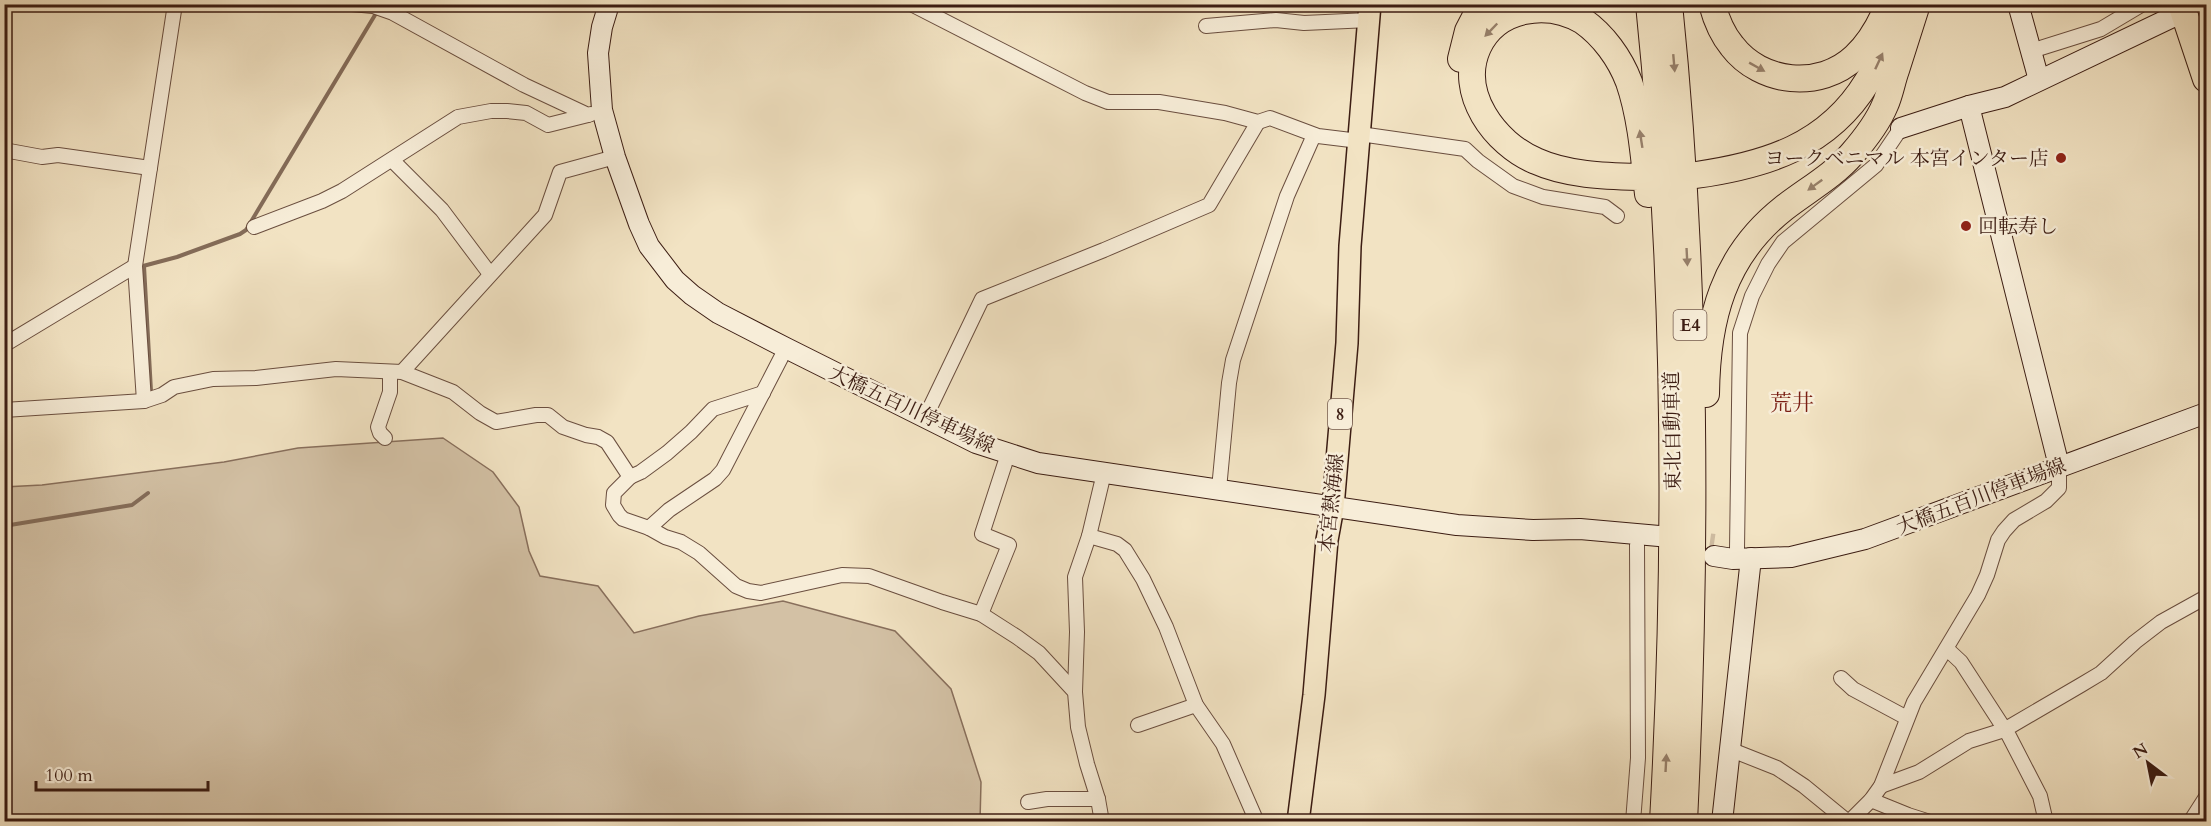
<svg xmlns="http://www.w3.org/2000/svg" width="2211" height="826" viewBox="0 0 2211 826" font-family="Cardo,'Noto Serif JP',serif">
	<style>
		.green { fill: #d3c1a5; stroke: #886f5c; stroke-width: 1.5 }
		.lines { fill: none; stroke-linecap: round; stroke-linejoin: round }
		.stream { stroke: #846c59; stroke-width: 4 }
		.secondary-tunnel { stroke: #cebba0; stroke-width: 20; stroke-dasharray: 20 10; stroke-linecap: butt }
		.street-casing { stroke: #6a4e3f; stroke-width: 16 }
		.secondary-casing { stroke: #3c1d13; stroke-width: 22 }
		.primary-casing { stroke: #3c1d13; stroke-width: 24 }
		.highway-casing { stroke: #3c1d13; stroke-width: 28 }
		.street { stroke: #f7edd8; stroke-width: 14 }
		.secondary { stroke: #f7edd8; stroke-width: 20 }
		.primary { stroke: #f2e3c3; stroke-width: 21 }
		.highway { stroke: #f2e3c3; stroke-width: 26 }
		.oneway { fill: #97806b }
		.poi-dot { fill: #8f2418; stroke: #f7edd8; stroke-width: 2 }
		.labels { text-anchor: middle; stroke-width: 5; stroke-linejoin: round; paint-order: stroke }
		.shield { fill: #f7edd8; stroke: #745b4e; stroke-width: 1.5 }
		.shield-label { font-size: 18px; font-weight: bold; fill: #3c1d13 }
		.poi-label { font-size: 20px; fill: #3c1d13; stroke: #f7edd8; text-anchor: end }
		.street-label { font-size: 20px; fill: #3c1d13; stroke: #f7edd8 }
		.quarter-label { font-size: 22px; fill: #7a1f14; stroke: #f7edd8 }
	</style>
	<rect width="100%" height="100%" fill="#f2e3c3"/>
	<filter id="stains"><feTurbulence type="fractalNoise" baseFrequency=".00333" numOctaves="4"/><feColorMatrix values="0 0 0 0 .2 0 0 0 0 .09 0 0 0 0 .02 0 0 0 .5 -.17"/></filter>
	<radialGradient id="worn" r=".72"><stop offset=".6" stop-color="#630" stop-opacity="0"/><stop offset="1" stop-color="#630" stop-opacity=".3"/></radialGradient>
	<polygon class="green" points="443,438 493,472 519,507 529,551 540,576 598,586 634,633 699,616 783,601 895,631 951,689 981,782 980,821 5,821 4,487 42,485 224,462 298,448"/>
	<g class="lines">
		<g class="stream">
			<polyline points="143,266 177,257 240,234 246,230 378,10"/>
			<polyline points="144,266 151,391"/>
			<polyline points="4,526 132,505 148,493"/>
		</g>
		<polyline class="secondary-tunnel" points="1680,539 1714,544"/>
		<g class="street-casing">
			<g id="street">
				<polyline points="352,4 373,6 393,13 524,85 588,115 591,114"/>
				<polyline points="911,4 1085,93 1108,102 1159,102 1225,113 1258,122 1270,118 1318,136 1359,141"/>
				<polyline points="1206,26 1276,20 1304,23 1369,20"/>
				<polyline points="2031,51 2101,29 2143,4"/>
				<polyline points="1360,134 1465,149 1478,161 1513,186 1543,197 1605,207 1617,216"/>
				<polyline points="4,150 42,157 58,155 150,168"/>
				<polyline points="392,160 442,210 490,274"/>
				<polyline points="254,227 322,201 342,191 458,117 491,111 507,111 526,113 548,125 588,115"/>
				<polyline points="4,345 135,266"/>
				<polyline points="402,372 545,215 560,172 615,157"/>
				<polyline points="144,401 135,266 175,4"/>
				<polyline points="4,410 144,401 162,395 174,387 213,379 256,378 336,369 402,372 453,392 480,413 496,422 536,415 548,415 563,427 586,435 598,437 607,442 630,477 614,493 613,505 619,515 623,519 649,528 665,537 681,542 699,553 736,586 748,591 761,593 842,575 869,576 942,602 981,614 1017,637 1039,653 1075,692 1078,727 1087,764 1098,799 1102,822"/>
				<polyline points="925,418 982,299 1104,250 1209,205 1258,122"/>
				<polyline points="385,438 380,433 378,427 390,392 390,372"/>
				<polyline points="630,477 641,472 667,453 691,432 713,409 763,393"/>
				<polyline points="1219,489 1229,383 1233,360 1287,196 1314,135"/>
				<polyline points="649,528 669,510 715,479 723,470 786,348"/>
				<polyline points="1089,536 1117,544 1125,550 1143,579 1166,627 1196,705 1223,744 1257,822"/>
				<polyline points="1737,549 1740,333 1752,296 1768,264 1783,242 1876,165 1901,128"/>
				<polyline points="981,614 1009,545 982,534 1008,454"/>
				<polyline points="1947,649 1961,662 2009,736 2040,796 2046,822"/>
				<polyline points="1841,678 1853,689 1907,718"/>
				<polyline points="1075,692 1077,632 1075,577 1089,536 1104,473"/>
				<polyline points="1138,725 1196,705"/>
				<polyline points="1729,749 1777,768 1804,786 1848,822"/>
				<polyline points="1881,786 1919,772 1969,741 2004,730 2081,685 2101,673 2135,642 2161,622 2206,597"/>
				<polyline points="1871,800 1908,815 1930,822"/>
				<polyline points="1028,802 1047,799 1098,799"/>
				<polyline points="1633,822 1638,758 1637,545"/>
				<polyline points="1849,822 1871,800 1881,786 1914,702 1978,595 1987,575 1998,540 2004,531 2014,520 2046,501 2059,488 2059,466"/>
				<polyline points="2190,822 2206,797"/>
			</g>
		</g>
		<g class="secondary-casing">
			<g id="secondary">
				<polyline points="609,4 602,27 598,53 602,110 615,157 639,224 649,246 675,280 692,295 718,313 786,348 976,443 1038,463 1457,525 1533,530 1580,529 1659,536"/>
				<polyline points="2018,4 2039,80"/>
				<polyline points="1969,106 2059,466"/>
				<polyline points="1901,128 1969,106 2005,97 2183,12"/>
				<polyline points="1714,556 1733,559 1791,557 1865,539 2206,413"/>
				<polyline points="1722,822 1751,558"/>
			</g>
		</g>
		<g class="primary-casing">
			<polyline id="primary" points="1298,822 1314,695 1327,540 1333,507 1347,343 1350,246 1370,4"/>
		</g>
		<g class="highway-casing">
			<g id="highway">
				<path d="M1649,4c28,272 29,545 14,818"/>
				<path d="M1669,4c28,272 28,545 15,818"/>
				<path d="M1712,4c4,15 10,30 20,42 29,38 88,44 123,11 13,-12 22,-27 29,-42"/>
				<polyline points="2181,4 2206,79"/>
				<polyline points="1461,59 1468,31 1482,4"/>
				<path d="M1696,175c70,-10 132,-29 171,-93 9,-14 21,-33 23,-50 1,-9 0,-18 1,-28"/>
				<path d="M1639,177c-35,-1 -72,-2 -103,-16 -41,-17 -79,-68 -58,-114 19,-40 69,-47 105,-26 20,14 37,37 46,61 12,35 15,75 19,112"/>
				<path d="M1706,394c1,-75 17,-138 78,-186 23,-18 49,-32 68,-54 13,-15 26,-32 33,-49 5,-11 7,-24 11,-35 7,-22 14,-44 21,-66"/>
			</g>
		</g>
		<use href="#street" class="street"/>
		<use href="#secondary" class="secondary"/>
		<use href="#primary" class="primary"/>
		<use href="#highway" class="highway"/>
	</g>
	<defs><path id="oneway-solid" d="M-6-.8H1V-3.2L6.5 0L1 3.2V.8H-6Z" transform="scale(1.5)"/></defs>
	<g class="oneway">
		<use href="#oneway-solid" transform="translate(1491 30) rotate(134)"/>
		<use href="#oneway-solid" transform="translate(1879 61) rotate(-65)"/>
		<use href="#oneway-solid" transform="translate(1674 63) rotate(85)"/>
		<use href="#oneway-solid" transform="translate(1757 67) rotate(29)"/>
		<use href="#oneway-solid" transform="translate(1641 139) rotate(-99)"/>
		<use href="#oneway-solid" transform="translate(1815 185) rotate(144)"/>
		<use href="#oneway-solid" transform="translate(1687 257) rotate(87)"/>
		<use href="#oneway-solid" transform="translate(1666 763) rotate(-87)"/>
	</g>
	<g class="poi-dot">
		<circle cx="2061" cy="158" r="6"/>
		<circle cx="1966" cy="226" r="6"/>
	</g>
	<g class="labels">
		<g class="shield">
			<rect x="1673.5" y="310" width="33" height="30" rx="4.5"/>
			<rect x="1328" y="399" width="24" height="30" rx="4.5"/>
		</g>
		<g class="shield-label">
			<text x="1690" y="331">E4</text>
			<text x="1340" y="420">8</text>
		</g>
		<g class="poi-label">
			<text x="2049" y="165">ヨークベニマル 本宮インター店</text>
			<text x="1978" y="233" text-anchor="start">回転寿し</text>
		</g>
		<g class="street-label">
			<text transform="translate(912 409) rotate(25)" y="7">大橋五百川停車場線</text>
			<text transform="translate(1672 431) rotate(-91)" y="7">東北自動車道</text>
			<text transform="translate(1981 496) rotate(-21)" y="7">大橋五百川停車場線</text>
			<text transform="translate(1331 503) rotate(-84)" y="7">本宮熱海線</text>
		</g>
		<g class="quarter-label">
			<text x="1792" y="410">荒井</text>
		</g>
	</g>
	<rect width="2211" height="826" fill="none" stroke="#f2e3c3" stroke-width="24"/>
	<rect x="6" y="6" width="2199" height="814" fill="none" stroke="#3c1d13" stroke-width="3"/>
	<rect x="12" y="12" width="2187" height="802" fill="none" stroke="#3c1d13" stroke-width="1.5"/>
	<g transform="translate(2148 763) rotate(328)" stroke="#f7edd8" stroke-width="4.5" paint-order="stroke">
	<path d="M0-4.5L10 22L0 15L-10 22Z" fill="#3c1d13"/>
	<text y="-9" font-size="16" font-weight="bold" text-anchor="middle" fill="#3c1d13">N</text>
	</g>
	<path d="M36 781v9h172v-9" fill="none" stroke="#3c1d13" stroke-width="3"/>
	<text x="45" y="781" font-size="18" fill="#3c1d13" stroke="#f7edd8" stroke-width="4.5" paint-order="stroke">100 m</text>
	<rect width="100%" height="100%" filter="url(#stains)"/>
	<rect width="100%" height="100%" fill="url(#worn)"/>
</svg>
